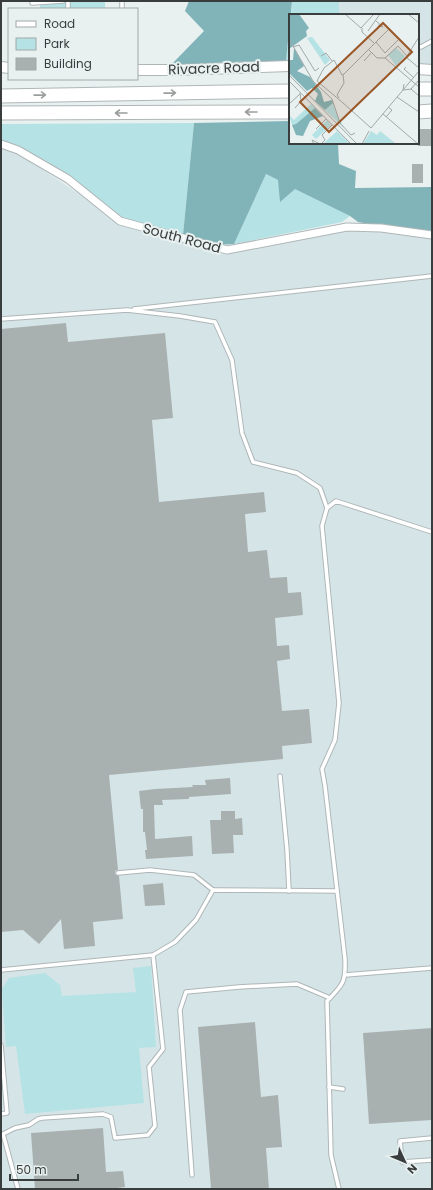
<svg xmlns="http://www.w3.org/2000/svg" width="433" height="1190" viewBox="0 0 433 1190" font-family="Poppins,sans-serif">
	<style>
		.built { fill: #d5e5e7 }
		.green { fill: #b5e2e5 }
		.forest { fill: #81b4b9 }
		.building { fill: #a9b0b0 }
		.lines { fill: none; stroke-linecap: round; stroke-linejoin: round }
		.lane-casing { stroke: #afb6b7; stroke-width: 5.5 }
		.street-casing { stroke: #afb6b7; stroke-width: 9 }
		.secondary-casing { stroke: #afb6b7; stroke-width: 12 }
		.highway-casing { stroke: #afb6b7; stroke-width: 15 }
		.lane { stroke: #fff; stroke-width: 3.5 }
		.street { stroke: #fff; stroke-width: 7 }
		.secondary { stroke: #fff; stroke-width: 10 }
		.highway { stroke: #fff; stroke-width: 13 }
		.oneway { stroke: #9c9e9e }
		.labels { text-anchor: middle; stroke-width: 4; stroke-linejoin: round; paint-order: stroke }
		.street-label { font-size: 14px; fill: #3a3d3d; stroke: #e8f0f0 }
		.inset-road { fill: none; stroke: #a2a8a8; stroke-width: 1 }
		.view { fill: #9a5727; fill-opacity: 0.15; stroke: #9a5727; stroke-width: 2 }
		.inset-edge { fill: none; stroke: #3a3d3d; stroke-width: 2 }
	</style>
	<rect width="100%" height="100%" fill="#e8f0f0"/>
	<g class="built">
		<polygon points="339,1 432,1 432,69 418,68 418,15 339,15"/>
		<polygon points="1,148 22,156 120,221 227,250 347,227 432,235 432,1189 1,1189"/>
	</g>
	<g class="green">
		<rect x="40" y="1" width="65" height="8"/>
		<polygon points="292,1 339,1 339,15 291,15"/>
		<polygon points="290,22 290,62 286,61"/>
		<polygon points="194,123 183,235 120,221 68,179 1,144 1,124"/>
		<polygon points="266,174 350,216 342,222 234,244"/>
		<polygon points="151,966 156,1047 139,1048 144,1103 25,1114 16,1046 6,1047 2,989 9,978 45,973 60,985 62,996 136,992 133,968"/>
	</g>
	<g class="forest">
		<polygon points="189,1 292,1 286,61 231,62 170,66 204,31 185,11"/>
		<polygon points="290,121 290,143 338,143 339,164 356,171 355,188 432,187 432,235 358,222 350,216 295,189 280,202 278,180 266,174 234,244 216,245 183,235 194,123"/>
	</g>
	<g class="building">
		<rect x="418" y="129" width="14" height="17"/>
		<rect x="412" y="164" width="11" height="19"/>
		<polygon points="66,323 68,342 165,333 173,418 152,420 159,502 264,492 266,512 245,514 248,552 267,550 270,578 287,577 288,593 301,592 303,615 275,618 277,646 289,645 290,659 277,661 282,711 309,709 312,743 282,746 283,759 109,775 118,870 115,871 115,874 119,876 123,919 93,922 95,946 64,949 61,919 39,944 23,930 1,932 1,329"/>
		<polygon points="230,778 231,794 189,797 189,799 162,800 163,805 154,805 155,839 192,836 193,856 146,859 145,850 147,850 145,832 143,832 143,809 141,809 139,791 155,789 193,787 192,785 206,785 205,780"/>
		<polygon points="221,811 235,811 235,819 242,818 243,835 233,835 234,853 212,854 210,820 221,820"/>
		<polygon points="163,883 165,905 145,906 143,885"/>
		<polygon points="255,1022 261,1097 278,1095 282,1147 266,1148 269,1189 211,1189 198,1027"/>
		<polygon points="432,1028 432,1120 369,1124 363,1033"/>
		<polygon points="103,1128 106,1172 123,1171 125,1187 108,1189 35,1189 31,1133"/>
	</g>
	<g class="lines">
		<g class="lane-casing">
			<g id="lane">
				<polyline points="68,1 68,9"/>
				<polyline points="122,1 122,9"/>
				<polyline points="32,3 63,1"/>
				<polyline points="418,46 421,47 432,41"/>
				<polyline points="134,309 432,276"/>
				<polyline points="1,319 127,310 180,316 215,322 232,360 242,433 253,462 297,473 320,488 327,508"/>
				<polyline points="280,776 287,850 289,891"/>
				<polyline points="118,873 150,870 194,875 213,890"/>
				<polyline points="1,970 153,955 175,942 196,920 213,890 337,891"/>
				<polyline points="345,975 432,968"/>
				<polyline points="1,1045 7,1113 1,1114"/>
				<polyline points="329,1087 343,1089"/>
				<polyline points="432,1138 400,1141 402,1162 432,1160"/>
				<polyline points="192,1175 180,1010 186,992 239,987 297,984 330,998"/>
				<polyline points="18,1189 3,1134 15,1128 29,1125 38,1119 42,1118 103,1114 111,1117 115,1138 148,1135 155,1126 149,1067 163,1049 153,955"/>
				<path d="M339,1189l-8,-34 -4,-154c16,-16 19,-19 18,-42l-20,-173 -3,-17 13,-29 4,-37 -17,-177 5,-18 9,-7 96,31"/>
			</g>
		</g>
		<g class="street-casing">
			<polyline id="street" points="1,144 18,150 68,179 120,221 227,250 347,227 381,228 432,235"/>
		</g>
		<g class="secondary-casing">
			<g id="secondary">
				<polyline points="1,67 9,68"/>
				<polyline points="418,69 432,70"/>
				<polyline points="137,70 176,70 290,66"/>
			</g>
		</g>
		<g class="highway-casing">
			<g id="highway">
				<polyline points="418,89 432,89"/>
				<polyline points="1,96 290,91"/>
				<polyline points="418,112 432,111"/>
				<polyline points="1,113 290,112"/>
			</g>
		</g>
		<use href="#lane" class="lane"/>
		<use href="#street" class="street"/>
		<use href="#secondary" class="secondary"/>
		<use href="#highway" class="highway"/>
	</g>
	<defs><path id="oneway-shaft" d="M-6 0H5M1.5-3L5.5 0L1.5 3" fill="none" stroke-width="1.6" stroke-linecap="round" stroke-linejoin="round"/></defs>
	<g class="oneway">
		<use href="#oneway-shaft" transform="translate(170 93) rotate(-1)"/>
		<use href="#oneway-shaft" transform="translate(40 95) rotate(-1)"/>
		<use href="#oneway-shaft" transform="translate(251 112) rotate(180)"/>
		<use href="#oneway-shaft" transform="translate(121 113) rotate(180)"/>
	</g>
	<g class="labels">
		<g class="street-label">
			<text transform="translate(214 68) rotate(-2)" y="5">Rivacre Road</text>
			<text transform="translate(182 238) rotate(15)" y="5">South Road</text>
		</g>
	</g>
	<g transform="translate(289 14)">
		<rect width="130" height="130" fill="#e8f0f0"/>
		<path d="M23,23l18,23 -5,5 -18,-27zM107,34l9,8 -9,10 -7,-10 -3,1zM44,89l4,12 7,13 -19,-18zM22,90l4,4 -19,16 -4,1 -3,-10 5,5zM38,106l4,5 -15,14 -4,-4zM48,117l13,13h-27zM82,117l6,4 3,-4 15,12 -32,1z" fill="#b5e2e5"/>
		<path d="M0,0h10l10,14 -3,3 1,5 -18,13zM5,34l10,18 -7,5 13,6 11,15 3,10 8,-2 1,3 -8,7 -10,-9 3,-7 -6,-6 -5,3 -18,-18v-13h4zM26,94l8,8 -13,5 -7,15 -7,-1 -4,-10 4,-1z" fill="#81b4b9"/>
		<path class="inset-road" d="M56,0l16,14 13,-14M119,0l11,9M87,7l7,6 -5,-2M73,14v4l12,11M79,17l12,-17M0,25l24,42 19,18 8,24 11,12 4,-2M87,28l9,11 13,-13M4,33l6,-2 16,26 4,-3M79,35l9,9h8l34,29M32,42l5,-3 6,8M96,44l13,-12 9,10 12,-19M75,47l8,-9M108,53l9,-10 13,11M117,53l-2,2 10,9M0,61l68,69M0,67l62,63M129,67l-7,8 8,7M115,70l-1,6 9,-1M108,83l22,15M50,84l-2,-3 7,-12 -1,-8M53,88l-25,-21 7,-13 10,-8 8,15 2,-1 45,-45M53,88l29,26 48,-57M0,90l11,-10M6,94l6,-7 -1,-8M94,100l35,30M97,103l6,-7 -4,-3M27,115l10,-10M25,130l-2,-4 8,4M32,130l4,-4 -3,-5 10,-10M73,130l7,-13"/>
		<path class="view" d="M94,9l29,29 -83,80 -29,-30z"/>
		<rect width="130" height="130" class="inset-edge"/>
	</g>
	<rect width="433" height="1190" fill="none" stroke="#3a3d3d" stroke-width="4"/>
	<rect x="8" y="8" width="130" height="72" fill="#e8f0f0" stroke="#a2a8a8"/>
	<rect x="16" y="21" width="20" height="6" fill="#ffffff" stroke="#a2a8a8"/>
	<text x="44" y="28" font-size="12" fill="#3a3d3d">Road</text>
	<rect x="16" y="38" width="20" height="12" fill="#b5e2e5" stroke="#a2a8a8"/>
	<text x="44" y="48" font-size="12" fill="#3a3d3d">Park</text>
	<rect x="16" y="58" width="20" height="12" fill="#a9b0b0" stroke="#a2a8a8"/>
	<text x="44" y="68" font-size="12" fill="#3a3d3d">Building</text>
	<g transform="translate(405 1162) rotate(134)" stroke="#e8f0f0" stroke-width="3" paint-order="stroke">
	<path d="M0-3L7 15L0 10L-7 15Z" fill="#3a3d3d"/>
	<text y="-6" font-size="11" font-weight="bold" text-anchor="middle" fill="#3a3d3d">N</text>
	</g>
	<path d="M10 1174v6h68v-6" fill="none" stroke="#3a3d3d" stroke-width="2"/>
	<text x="16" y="1174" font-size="12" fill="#3a3d3d" stroke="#e8f0f0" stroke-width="3" paint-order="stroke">50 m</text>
</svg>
